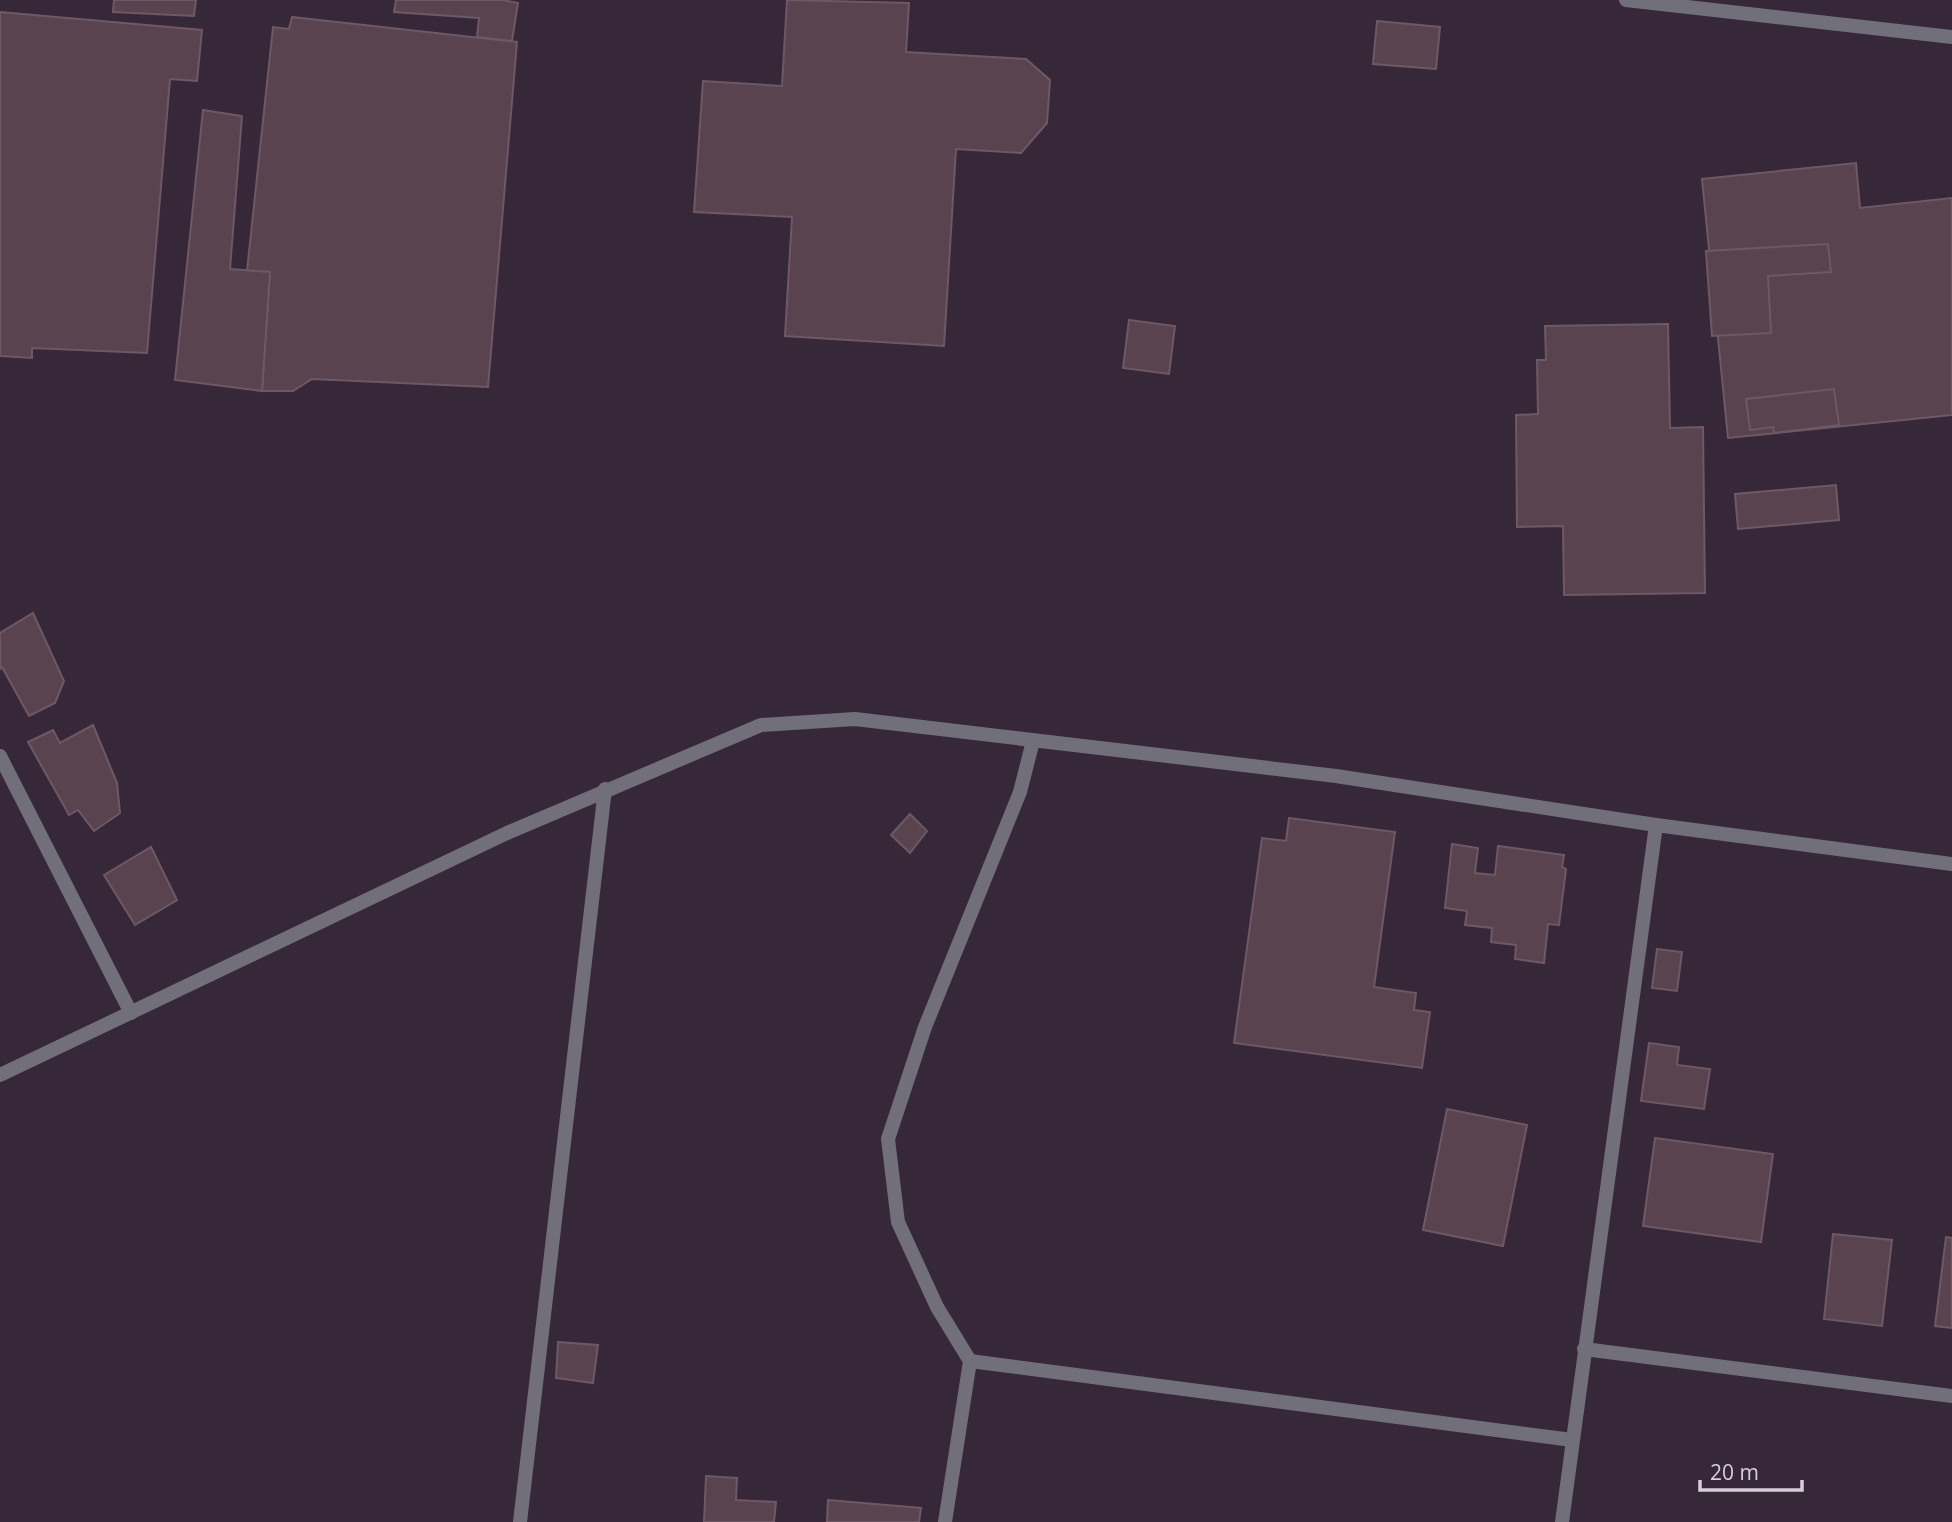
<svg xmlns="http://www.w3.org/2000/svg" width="1952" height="1522" viewBox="0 0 1952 1522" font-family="'Open Sans',sans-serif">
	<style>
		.building { fill: #58434f; stroke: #6f5865; stroke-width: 2 }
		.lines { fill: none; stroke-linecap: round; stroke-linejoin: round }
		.minor { stroke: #716f79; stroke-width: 14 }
	</style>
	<rect width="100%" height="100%" fill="#362839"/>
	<g class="building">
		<polygon points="114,0 196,0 194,16 113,12"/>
		<polygon points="396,0 503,0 518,3 512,41 477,37 479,18 394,12"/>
		<polygon points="787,0 909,3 906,52 1026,59 1050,80 1047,123 1021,153 956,149 944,346 785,336 792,217 694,212 703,81 782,86"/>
		<polygon points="0,12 202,30 197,81 170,79 147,353 32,348 32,358 0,356"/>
		<polygon points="292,17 517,42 488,387 312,379 293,391 262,391 270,272 247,271 273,27 289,29"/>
		<polygon points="1377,21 1440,27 1436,69 1373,64"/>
		<polygon points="203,110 242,116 230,269 270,272 262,391 175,380"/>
		<polygon points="1856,163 1860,208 1952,198 1952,415 1728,438 1702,179"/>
		<polygon points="1828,244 1831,272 1768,276 1771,333 1712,336 1706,251"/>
		<polygon points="1129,320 1175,326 1169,374 1123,368"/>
		<polygon points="1668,324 1670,428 1703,427 1705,593 1564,595 1563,526 1517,527 1516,415 1538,414 1537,360 1546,360 1545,326"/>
		<polygon points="1834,389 1839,425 1774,433 1773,427 1750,430 1746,399"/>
		<polygon points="1836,485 1839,520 1738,529 1735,494"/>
		<polygon points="33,613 64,681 55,703 29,716 2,667 0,669 0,633"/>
		<polygon points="93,725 117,783 120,813 94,831 78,810 69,815 28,742 53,730 60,743"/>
		<polygon points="910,814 927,831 910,853 891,835"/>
		<polygon points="1289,818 1395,832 1374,987 1416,993 1414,1010 1430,1012 1422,1068 1234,1043 1262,838 1286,841"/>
		<polygon points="1452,844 1478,848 1475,873 1495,875 1498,846 1564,855 1562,867 1566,869 1559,925 1548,924 1544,963 1515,959 1516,945 1491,942 1492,928 1465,925 1467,911 1445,908"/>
		<polygon points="151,847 177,900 135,925 104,875"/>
		<polygon points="1657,949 1682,952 1677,991 1652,988"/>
		<polygon points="1649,1043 1679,1047 1677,1065 1710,1069 1704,1109 1641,1101"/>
		<polygon points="1447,1109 1527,1125 1503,1246 1423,1230"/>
		<polygon points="1655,1138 1773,1154 1761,1242 1643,1226"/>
		<polygon points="1833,1234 1892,1240 1882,1326 1824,1319"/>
		<polygon points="1946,1237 1952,1238 1952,1328 1935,1326"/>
		<polygon points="558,1342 598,1345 593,1383 556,1378"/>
		<polygon points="706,1476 737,1478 736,1500 776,1502 774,1522 704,1522"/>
		<polygon points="828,1500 921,1508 919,1522 827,1522"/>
	</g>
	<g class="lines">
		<g class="minor">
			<polyline points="1626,0 1952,37"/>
			<polyline points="0,756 131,1013"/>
			<polyline points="0,1075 507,833 761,725 855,719 1336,776 1656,825 1952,864"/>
			<polyline points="1584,1349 1952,1396"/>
			<polyline points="970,1361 1572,1440"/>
			<polyline points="520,1522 605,789"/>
			<polyline points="945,1522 970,1361 937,1307 898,1222 888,1139 925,1027 1020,792 1033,741"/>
			<polyline points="1562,1522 1656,825"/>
		</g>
	</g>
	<path d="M1700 1480v10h102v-10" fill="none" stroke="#d7ced9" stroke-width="3.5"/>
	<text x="1710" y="1480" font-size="21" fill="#d7ced9" stroke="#362839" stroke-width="5" paint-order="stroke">20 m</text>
</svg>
